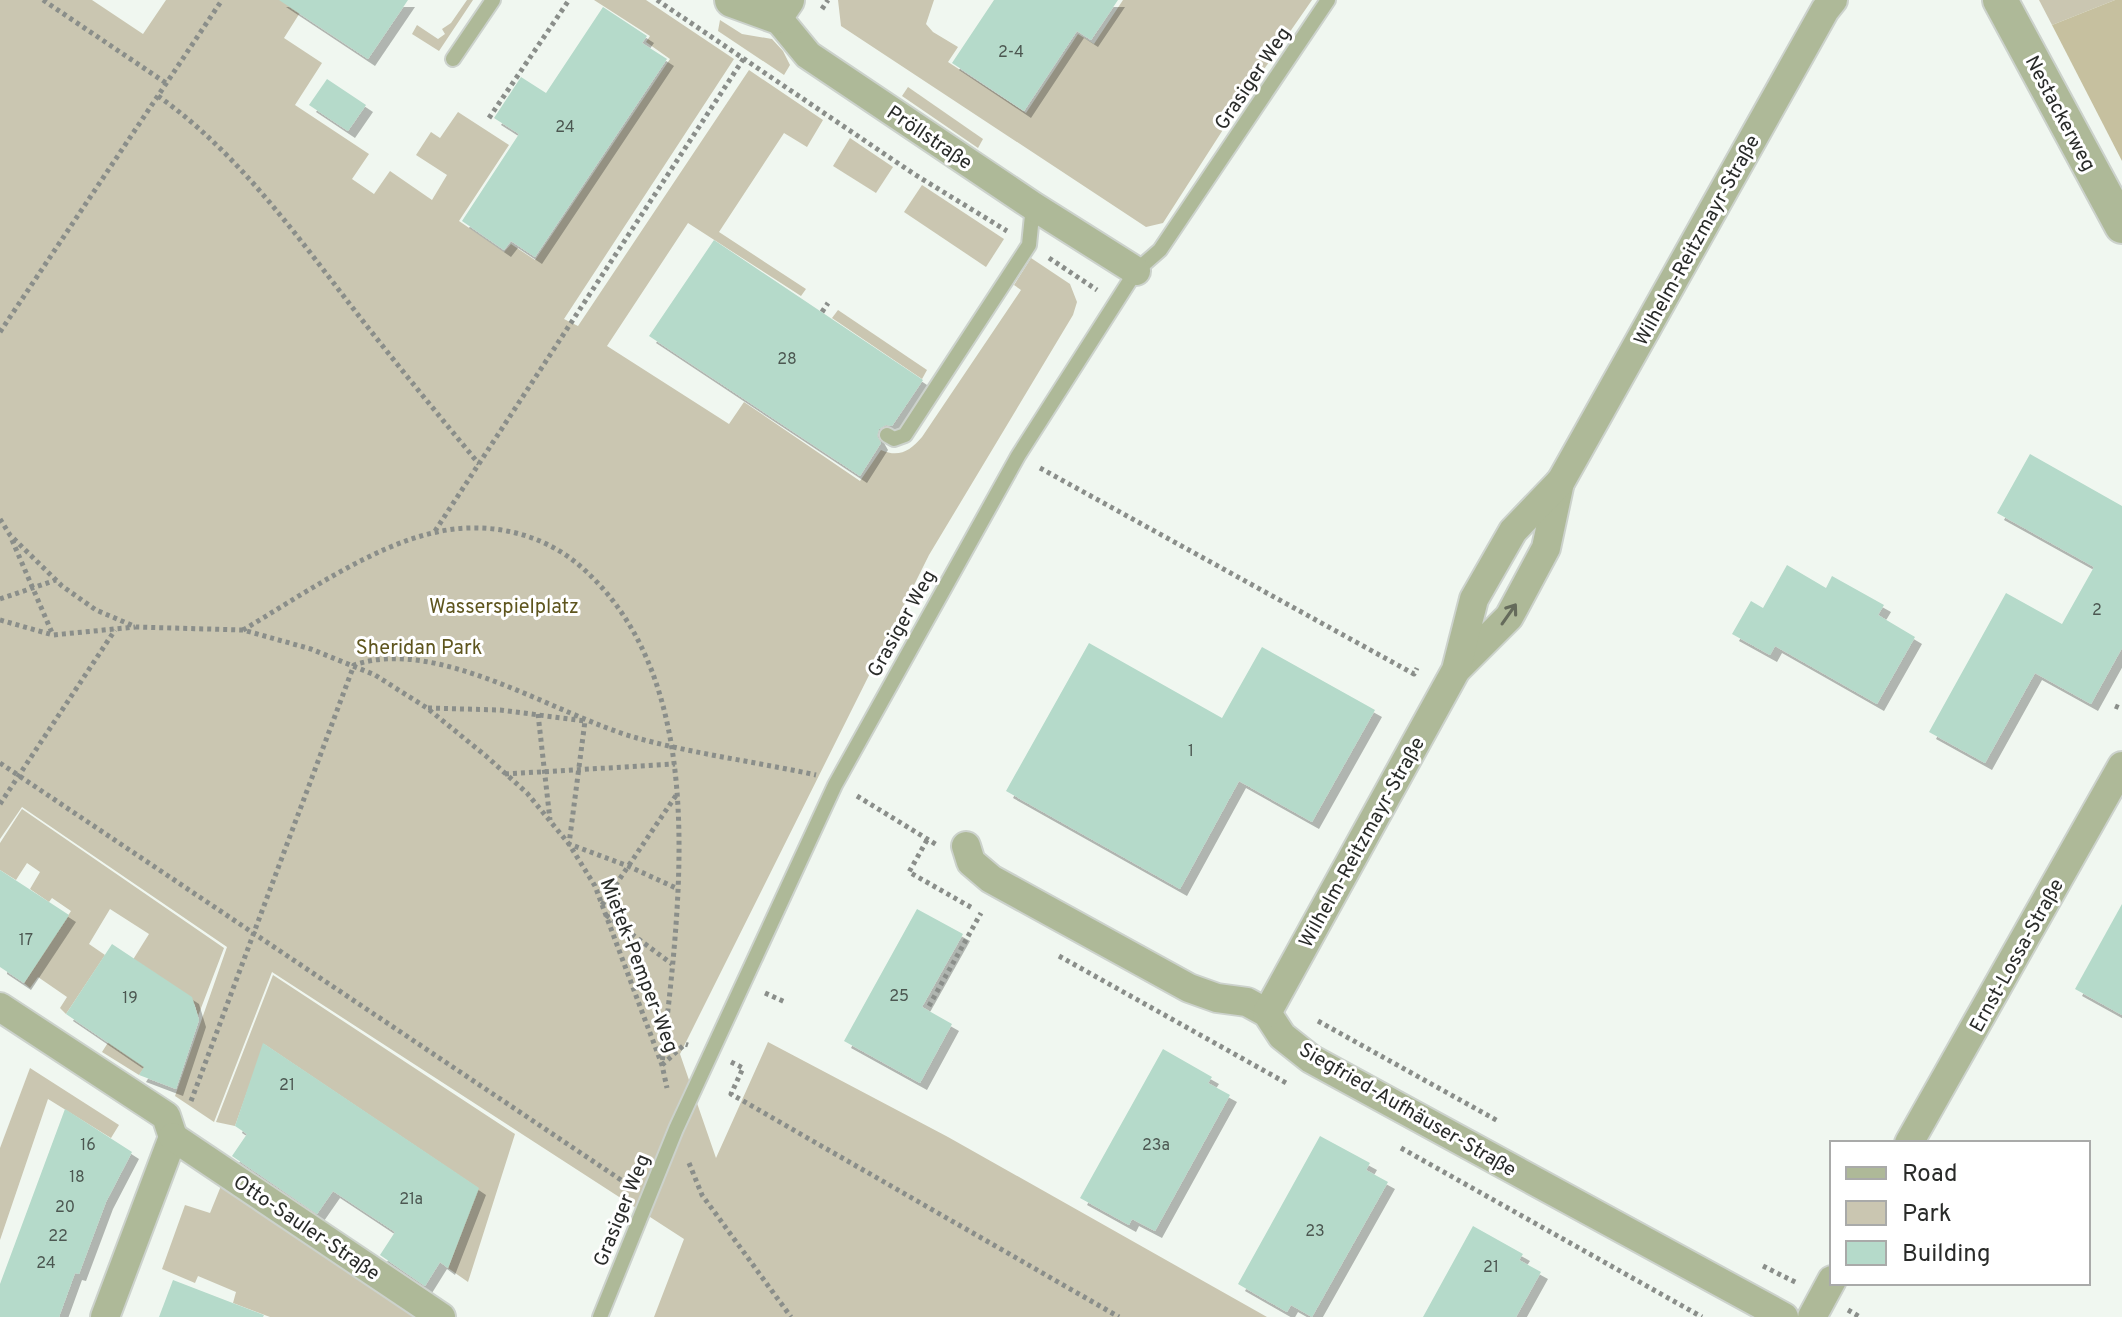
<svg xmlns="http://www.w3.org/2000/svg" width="2122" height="1317" viewBox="0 0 2122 1317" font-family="Overpass,sans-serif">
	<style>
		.green { fill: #cac6b1 }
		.forest { fill: #c6c09f }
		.building { fill: #b5daca; filter: url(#shadow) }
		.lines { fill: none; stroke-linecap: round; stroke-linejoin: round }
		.service-casing { stroke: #ccd2cc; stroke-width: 18 }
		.minor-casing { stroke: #ccd2cc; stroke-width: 32 }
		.tertiary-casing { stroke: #ccd2cc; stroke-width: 38 }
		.path { stroke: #8a8e8a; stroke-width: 5; stroke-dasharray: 4 4; stroke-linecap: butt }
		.service { stroke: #aeb998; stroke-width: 14 }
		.minor { stroke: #aeb998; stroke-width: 28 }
		.tertiary { stroke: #aeb998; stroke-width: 34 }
		.oneway { stroke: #656b5b }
		.labels { text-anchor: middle; stroke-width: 6; stroke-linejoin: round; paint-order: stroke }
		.number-label { font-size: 16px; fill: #4c5751 }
		.street-label { font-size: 20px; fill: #292b29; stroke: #fff }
		.park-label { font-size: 20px; fill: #5e551e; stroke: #fff }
	</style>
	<defs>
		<filter id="shadow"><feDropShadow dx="7" dy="7" stdDeviation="0" flood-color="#0004"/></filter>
	</defs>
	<rect width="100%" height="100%" fill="#f0f7f0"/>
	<g class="green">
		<path d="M0,0h92l51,34 23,-34h142l-24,38 38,25 -27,42 74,49 -17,25 22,15 16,-23 42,29 15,-25 -31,-20 15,-23 9,6 18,-26 51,33 -50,76 45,31 7,-8 24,16 135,-201 -24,-17 4,-6 -56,-36h52l88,59 -170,260 14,7 171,-256 74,50 -16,27 -23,-14 -65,99 87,57 -5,7 -113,-73 -81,123 122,78 15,-22 116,79 21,-31c18,8 29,1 41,-13l99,-147 -7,-5 17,-27 39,26 7,18 -4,13 -144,240 -249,499 36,104 52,-116 180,95 319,180h-613l30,-78 -412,-267 -58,150 -39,-26 52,-149 -205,-140 -22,32z"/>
		<polygon points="467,0 473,0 439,51 412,34 417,25 438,39 445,34 442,29 451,23"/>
		<polygon points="838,0 934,0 926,24 933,32 958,47 948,62 1026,113 1078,34 1094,44 1123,0 1312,0 1235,111 1163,223 1146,227 841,26"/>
		<polygon points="2039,0 2115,0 2052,25"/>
		<polygon points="720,20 742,34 772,39 783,51 790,65 784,75 718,31"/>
		<polygon points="908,87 983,139 978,148 902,96"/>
		<polygon points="850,138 893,167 876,193 833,166"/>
		<polygon points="922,185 1004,239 986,267 904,212"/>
		<polygon points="838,310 927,370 922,379 832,318"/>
		<polygon points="22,809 224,948 198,1016 195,1005 191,1002 139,1075 102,1052 109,1041 134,958 149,934 110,909 89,944 105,955 66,1014 60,1008 67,997 38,977 30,988 24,983 71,911 52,898 49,902 30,889 40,872 27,863 16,880 0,870 0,843"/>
		<polygon points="273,975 515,1134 468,1282 448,1268 478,1188 264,1044 235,1126 216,1122"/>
		<polygon points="30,1068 119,1125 111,1138 48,1099 0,1240 0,1148"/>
		<polygon points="221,1186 416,1317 270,1317 233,1303 236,1292 198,1276 195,1283 162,1269 185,1205 210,1213"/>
	</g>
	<polygon class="forest" points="2115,0 2122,0 2122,161 2052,25"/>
	<g class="building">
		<polygon points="279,0 408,0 368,59"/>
		<polygon points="994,0 1118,0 1091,40 1077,31 1024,111 952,63"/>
		<polygon points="603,7 647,36 642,43 667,59 535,257 511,241 504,250 462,221 519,134 494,118 521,77 546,93"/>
		<polygon points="327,79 366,105 348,131 309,105"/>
		<polygon points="714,240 923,380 892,426 886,425 879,429 877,436 881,443 860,476 649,336"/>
		<polygon points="2030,454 2122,506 2122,648 2091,704 2035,673 1985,763 1929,732 2006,593 2062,624 2094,567 1997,513"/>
		<polygon points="1787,565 1826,588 1832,576 1884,605 1878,615 1915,637 1877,704 1775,646 1770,655 1732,634 1751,601 1763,608"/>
		<polygon points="1089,643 1222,718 1262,647 1375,710 1312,822 1239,781 1180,889 1006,791"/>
		<polygon points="0,870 69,915 24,983 0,967"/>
		<polygon points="2122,904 2122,1015 2075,989"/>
		<polygon points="917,909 963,934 922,1007 952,1024 920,1083 844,1041"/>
		<polygon points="112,944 192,997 199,1020 176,1089 139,1075 144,1067 66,1014"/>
		<polygon points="263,1043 479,1188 448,1268 440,1262 425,1286 380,1255 395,1232 333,1191 317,1214 232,1156 247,1134 235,1126"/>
		<polygon points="1163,1049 1212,1077 1208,1083 1230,1095 1155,1231 1132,1219 1129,1225 1080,1198"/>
		<polygon points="65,1109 132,1152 106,1202 79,1274 75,1273 59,1317 0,1317 0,1284"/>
		<polygon points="1320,1136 1370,1163 1366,1170 1388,1182 1312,1317 1291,1305 1287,1312 1238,1284"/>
		<polygon points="1473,1226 1523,1254 1519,1260 1541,1272 1516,1317 1423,1317"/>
		<polygon points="173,1280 264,1315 263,1317 159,1317"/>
	</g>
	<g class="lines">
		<g class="service-casing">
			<g id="service">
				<polyline points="453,59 493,0"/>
				<polyline points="887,435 894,439 905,435 1029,245 1033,206"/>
				<polyline points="600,1317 676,1129 835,785 1018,456 1136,271 1160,250 1328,0"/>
			</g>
		</g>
		<g class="minor-casing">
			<g id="minor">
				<polyline points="776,16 808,55 1033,206 1136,271"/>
				<polyline points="1458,668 1509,617 1546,548 1560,482"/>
				<polyline points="966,846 971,862 991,879 1189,988 1217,998 1247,1002 1267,1013 1282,1036 1311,1059 1784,1317"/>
				<polyline points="0,1007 166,1116 173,1137 105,1317"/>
				<polyline points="1267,1013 1456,670 1474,599 1513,531 1561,481 1825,10 1833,0"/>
				<polyline points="173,1137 441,1317"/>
				<polyline points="1909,1143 2122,766"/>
				<polyline points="1812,1317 1832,1280"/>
			</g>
		</g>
		<g class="tertiary-casing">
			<g id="tertiary">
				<polyline points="732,0 776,16 787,0"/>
				<polyline points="2000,0 2122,226"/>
			</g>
		</g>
		<g class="path">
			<polyline points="43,0 166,83"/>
			<polyline points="657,0 914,174 1007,231"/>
			<polyline points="822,9 828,0"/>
			<path d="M158,96c78,55 136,136 194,211 41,53 84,105 127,157"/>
			<polyline points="489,118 569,0"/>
			<polyline points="1049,258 1097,290"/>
			<polyline points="822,312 828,303"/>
			<polyline points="0,332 222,0"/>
			<polyline points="1040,468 1414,674 1417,668"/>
			<polyline points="0,519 10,535 62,586 96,610 136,627 243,630 311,649 375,675 427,708 486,756 527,793 569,844 595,886 662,1065 667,1088"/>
			<polyline points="435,531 744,58"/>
			<polyline points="12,540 53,635"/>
			<polyline points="0,599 56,580"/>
			<polyline points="0,620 53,635 135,627"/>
			<path d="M243,630c56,-33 130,-85 194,-98 49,-11 103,0 142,33 135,116 100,341 83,499"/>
			<polyline points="2115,706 2122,709"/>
			<polyline points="428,708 500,710 585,721 569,844 628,866 676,888"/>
			<polyline points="538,714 550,820"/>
			<polyline points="0,763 630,1186"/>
			<polyline points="505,774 675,764"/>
			<polyline points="857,796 937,845"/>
			<polyline points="0,804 115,630"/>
			<polyline points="927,840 909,872 974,909"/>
			<polyline points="602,905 677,794"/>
			<polyline points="606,915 672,964"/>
			<polyline points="1059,956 1288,1084"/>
			<polyline points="765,993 785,1002"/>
			<polyline points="929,1006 981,913"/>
			<polyline points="1318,1021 1498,1121"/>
			<polyline points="731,1062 743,1068 731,1094 1119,1317"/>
			<polyline points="662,1065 685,1044 688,1045"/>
			<path d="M191,1101l163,-436c84,-29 201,50 283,73 58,16 120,24 179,37"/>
			<polyline points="1401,1148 1702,1317"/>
			<polyline points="689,1163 702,1195 791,1317"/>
			<polyline points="1763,1266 1797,1283"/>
			<polyline points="1848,1310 1860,1317"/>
		</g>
		<use href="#service" class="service"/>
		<use href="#minor" class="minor"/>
		<use href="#tertiary" class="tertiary"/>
	</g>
	<defs><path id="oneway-shaft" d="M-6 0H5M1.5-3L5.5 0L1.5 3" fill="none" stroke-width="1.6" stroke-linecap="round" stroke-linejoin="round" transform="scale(2)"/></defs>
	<use class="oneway" href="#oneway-shaft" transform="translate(1509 614) rotate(-55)"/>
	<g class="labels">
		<g class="number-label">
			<text x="1011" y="57">2-4</text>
			<text x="565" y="132">24</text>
			<text x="787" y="364">28</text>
			<text x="2097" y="615">2</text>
			<text x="1191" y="756">1</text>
			<text x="26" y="945">17</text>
			<text x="899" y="1001">25</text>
			<text x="130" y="1003">19</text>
			<text x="287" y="1090">21</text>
			<text x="88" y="1150">16</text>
			<text x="1156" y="1150">23a</text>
			<text x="77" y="1182">18</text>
			<text x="411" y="1204">21a</text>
			<text x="65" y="1212">20</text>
			<text x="1315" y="1236">23</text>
			<text x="58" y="1241">22</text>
			<text x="46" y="1268">24</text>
			<text x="1491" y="1272">21</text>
		</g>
		<g class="street-label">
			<text transform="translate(1252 78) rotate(-56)" y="7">Grasiger Weg</text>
			<text transform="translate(2061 113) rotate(62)" y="7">Nestackerweg</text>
			<text transform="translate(930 137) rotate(34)" y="7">Pröllstraße</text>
			<text transform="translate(1696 240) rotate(-61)" y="7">Wilhelm-Reitzmayr-Straße</text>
			<text transform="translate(901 623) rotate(-61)" y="7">Grasiger Weg</text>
			<text transform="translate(1361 842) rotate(-61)" y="7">Wilhelm-Reitzmayr-Straße</text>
			<text transform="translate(2016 955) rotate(-61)" y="7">Ernst-Lossa-Straße</text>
			<text transform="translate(640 965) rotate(69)" y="7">Mietek-Pemper-Weg</text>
			<text transform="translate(1408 1109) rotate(30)" y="7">Siegfried-Aufhäuser-Straße</text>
			<text transform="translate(621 1210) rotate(-68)" y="7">Grasiger Weg</text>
			<text transform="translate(307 1227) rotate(34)" y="7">Otto-Sauler-Straße</text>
		</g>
		<g class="park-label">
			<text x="504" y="613">Wasserspielplatz</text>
			<text x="419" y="654">Sheridan Park</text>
		</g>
	</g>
	<rect x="1830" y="1141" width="260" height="144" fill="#ffffff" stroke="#a9aaa9" stroke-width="2"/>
	<rect x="1846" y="1167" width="40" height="12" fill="#aeb998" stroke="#a9aaa9" stroke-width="2"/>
	<text x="1902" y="1181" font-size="24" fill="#292b29">Road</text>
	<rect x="1846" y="1201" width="40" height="24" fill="#cac6b1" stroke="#a9aaa9" stroke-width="2"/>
	<text x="1902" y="1221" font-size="24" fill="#292b29">Park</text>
	<rect x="1846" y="1241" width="40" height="24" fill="#b5daca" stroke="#a9aaa9" stroke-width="2"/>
	<text x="1902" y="1261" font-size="24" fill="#292b29">Building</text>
</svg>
